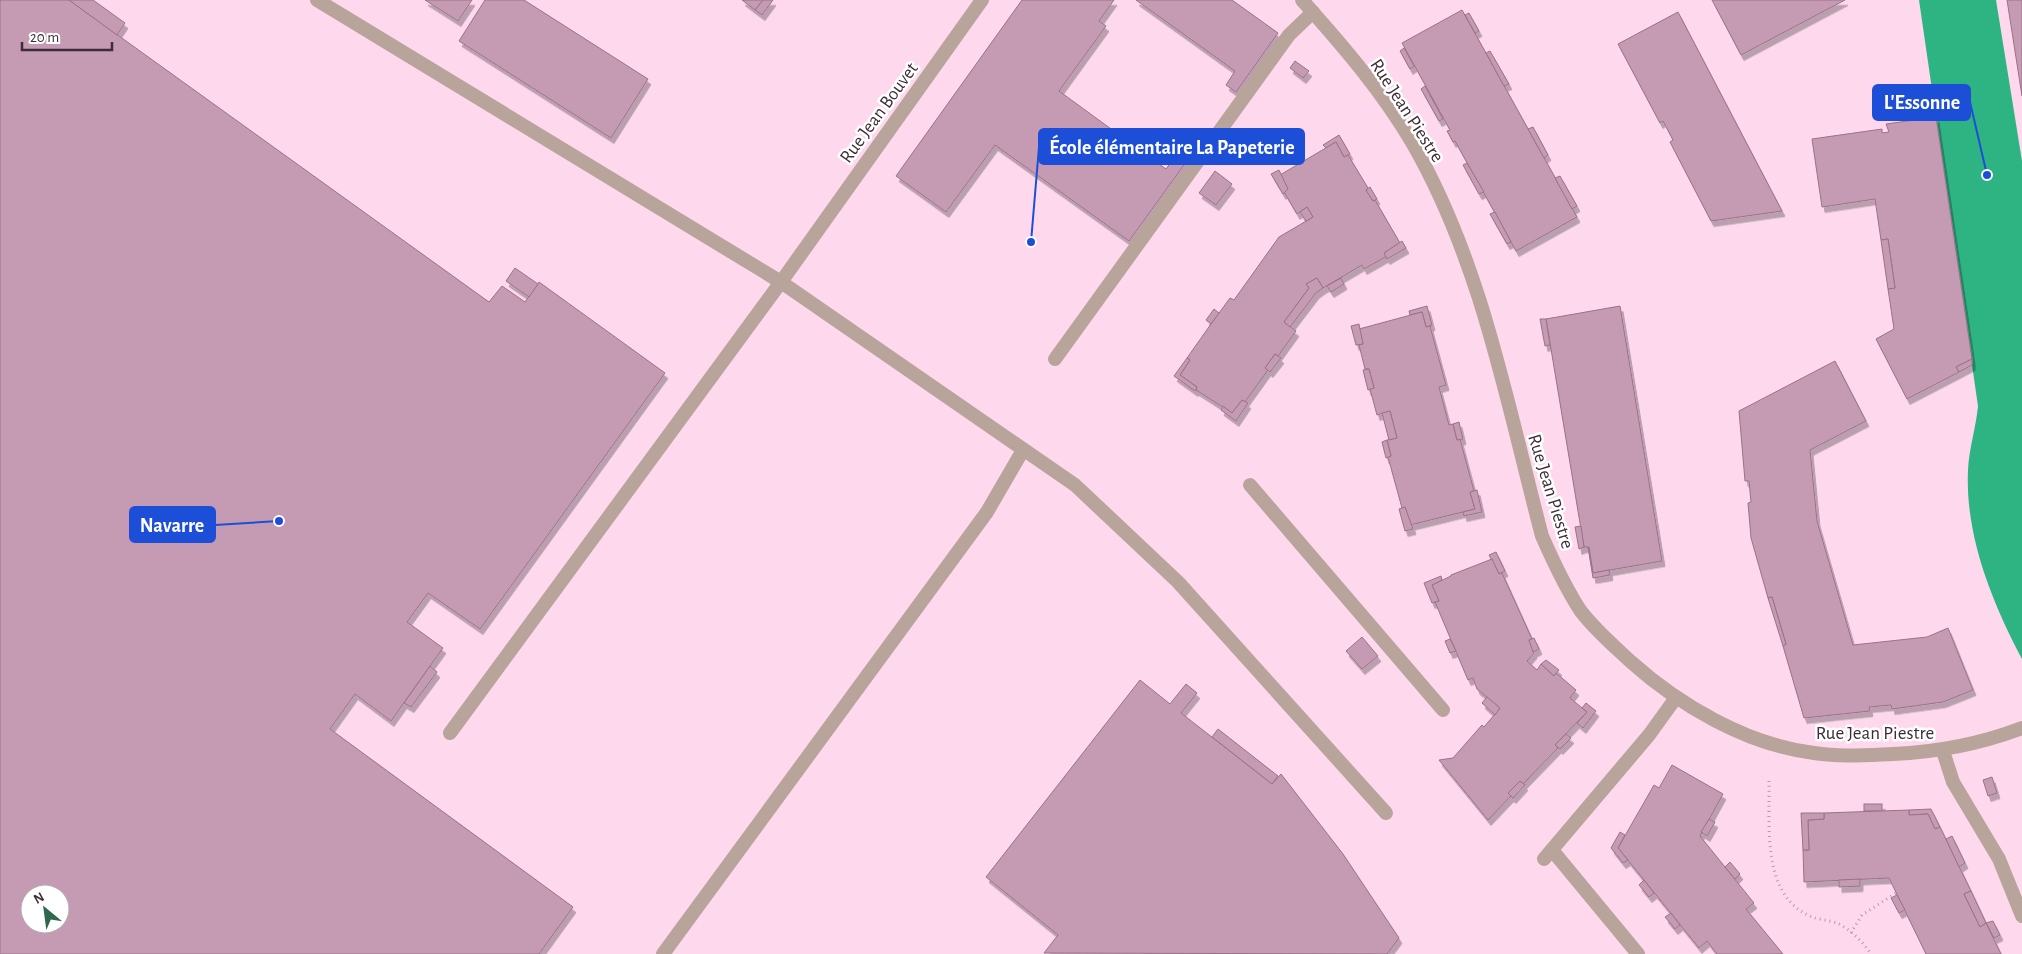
<svg xmlns="http://www.w3.org/2000/svg" width="2022" height="954" viewBox="0 0 2022 954" font-family="'Alegreya Sans',sans-serif">
	<style>
		.water { fill: #2db482 }
		.building { fill: #c59ab3; stroke: #9b718a; fill-rule: evenodd; filter: url(#shadow) }
		.lines { fill: none; stroke-linecap: round; stroke-linejoin: round }
		.path { stroke: #b89aab; stroke-width: 3; stroke-dasharray: 1 4; stroke-linecap: butt }
		.service { stroke: #b9a49c; stroke-width: 14 }
		.minor { stroke: #b9a49c; stroke-width: 14 }
		.labels { text-anchor: middle; stroke-width: 5; stroke-linejoin: round; paint-order: stroke }
		.street-label { font-size: 19px; fill: #3e2d37; stroke: #fff }
		.leader { fill: none; stroke: #1d4ed8; stroke-width: 2 }
		.callout-dot { fill: #1d4ed8; stroke: #fff; stroke-width: 2 }
		.callout { fill: #1d4ed8; stroke: #1d4ed8; stroke-width: 2 }
		.callout-label { font-size: 20px; text-anchor: middle; font-weight: bold; fill: #fff }
	</style>
	<defs>
		<filter id="shadow"><feDropShadow dx="3" dy="5.5" stdDeviation="0" flood-color="#0004"/></filter>
	</defs>
	<rect width="100%" height="100%" fill="#fed9ee"/>
	<path class="water" d="M1919,0h77l26,161v498c-30,-57 -57,-123 -54,-189 1,-21 8,-43 10,-64z"/>
	<g class="building">
		<path d="M0,0h69l420,302 13,-16 23,16 14,-20 126,91 -185,256 -52,-36 -21,29 36,26 -13,18 -39,55 -36,-27 -25,35 243,178 -34,47h-539zM30,894h30v30h-30z"/>
		<polygon points="69,0 93,0 125,23 117,35"/>
		<polygon points="425,0 472,0 458,21"/>
		<polygon points="485,0 524,0 648,79 611,138 459,41"/>
		<polygon points="742,0 763,0 755,10"/>
		<polygon points="763,0 773,0 762,15 755,10"/>
		<polygon points="1022,0 1114,0 1099,21 1106,26 1059,91 1166,169 1176,155 1186,162 1129,241 995,145 946,212 896,176"/>
		<polygon points="1136,0 1232,0 1278,33 1236,92 1226,85 1235,71"/>
		<polygon points="1712,0 1845,0 1741,55"/>
		<polygon points="2007,0 2022,0 2022,96"/>
		<polygon points="1462,10 1577,217 1516,251 1455,141 1453,142 1447,131 1450,130 1402,43"/>
		<polygon points="1678,12 1782,211 1711,221 1670,142 1673,140 1663,121 1660,123 1618,44"/>
		<polygon points="1469,13 1479,31 1475,33 1465,15"/>
		<polygon points="1404,48 1414,66 1410,69 1400,51"/>
		<polygon points="1490,51 1509,84 1504,86 1486,53"/>
		<polygon points="1295,61 1309,71 1303,78 1290,68"/>
		<polygon points="1425,86 1443,119 1439,121 1421,89"/>
		<polygon points="1936,117 1972,359 1956,367 1959,372 1907,399 1876,339 1894,329 1888,289 1895,288 1888,239 1881,240 1875,199 1822,207 1812,139 1882,129 1882,133 1889,132 1886,124"/>
		<polygon points="1533,127 1548,155 1544,158 1528,129"/>
		<polygon points="1339,135 1350,154 1344,157 1336,142 1326,148 1323,145"/>
		<polygon points="1336,142 1344,157 1348,155 1368,188 1366,190 1373,201 1375,200 1400,243 1384,253 1387,256 1364,269 1362,265 1323,288 1317,278 1306,284 1309,288 1284,322 1296,331 1278,356 1275,354 1265,368 1268,370 1245,402 1242,400 1232,413 1196,390 1197,387 1180,375 1190,360 1187,358 1211,324 1230,298 1234,300 1279,237 1313,217 1307,207 1297,214 1284,192 1288,189 1280,175"/>
		<polygon points="1467,163 1484,192 1479,194 1463,165"/>
		<polygon points="1279,170 1288,189 1283,194 1271,174"/>
		<polygon points="1215,171 1232,184 1216,205 1199,193"/>
		<polygon points="1560,176 1577,206 1572,209 1555,178"/>
		<polygon points="1370,187 1377,199 1373,201 1366,190"/>
		<polygon points="1307,207 1313,217 1306,221 1300,212"/>
		<polygon points="1495,212 1511,242 1507,244 1490,214"/>
		<polygon points="1888,239 1895,288 1888,289 1881,240"/>
		<polygon points="1402,241 1406,248 1387,259 1384,253"/>
		<polygon points="515,268 538,284 529,297 506,281"/>
		<polygon points="1317,278 1323,288 1316,293 1290,327 1284,322 1309,288 1306,284"/>
		<polygon points="1341,278 1344,284 1331,292 1327,286"/>
		<polygon points="1427,306 1432,325 1426,327 1422,312 1410,315 1409,311"/>
		<polygon points="1620,306 1662,561 1593,573 1589,547 1584,547 1546,319"/>
		<polygon points="1214,309 1219,313 1211,324 1206,320"/>
		<polygon points="1422,312 1426,327 1430,326 1446,385 1439,387 1449,425 1453,424 1457,440 1460,439 1474,491 1470,492 1475,509 1410,525 1405,507 1402,508 1388,457 1391,456 1387,440 1397,438 1390,411 1377,415 1370,389 1374,388 1369,369 1365,369 1359,345 1363,344 1359,329"/>
		<polygon points="1540,319 1546,319 1550,345 1545,346"/>
		<polygon points="1359,324 1363,344 1356,345 1351,326"/>
		<polygon points="1275,354 1281,358 1270,372 1265,368"/>
		<polygon points="1187,358 1190,360 1180,375 1197,387 1195,391 1174,376"/>
		<polygon points="1972,359 1972,365 1959,372 1956,367"/>
		<polygon points="1835,361 1866,421 1810,450 1817,521 1853,645 1927,637 1948,628 1973,690 1943,702 1892,709 1891,705 1869,707 1870,711 1804,718 1783,646 1786,644 1772,597 1768,598 1751,538 1748,503 1751,502 1749,481 1745,481 1739,411"/>
		<polygon points="1369,369 1374,388 1368,390 1363,370"/>
		<polygon points="1242,400 1248,403 1236,421 1221,410 1223,406 1232,413"/>
		<polygon points="1390,411 1397,438 1389,440 1382,413"/>
		<polygon points="1459,422 1463,439 1457,440 1453,424"/>
		<polygon points="1387,440 1391,456 1386,458 1382,442"/>
		<polygon points="1477,490 1482,512 1464,516 1463,512 1475,509 1470,492"/>
		<polygon points="1405,507 1413,529 1405,531 1399,509"/>
		<polygon points="1581,526 1584,547 1579,549 1575,527"/>
		<polygon points="1588,547 1593,573 1609,570 1610,575 1593,578"/>
		<polygon points="1496,552 1505,571 1499,574 1489,555"/>
		<polygon points="1492,559 1499,574 1502,573 1532,639 1529,640 1534,653 1527,661 1537,670 1541,664 1554,676 1556,673 1576,690 1570,698 1587,712 1555,745 1558,748 1523,784 1520,781 1508,793 1511,796 1488,820 1439,760 1453,758 1482,725 1484,727 1500,708 1477,689 1473,678 1468,680 1435,602 1439,601 1432,585 1451,576 1451,575"/>
		<polygon points="1441,576 1442,580 1432,585 1439,601 1432,603 1424,583"/>
		<polygon points="1772,597 1786,644 1783,646 1768,598"/>
		<polygon points="1362,637 1378,656 1362,669 1346,651"/>
		<polygon points="1534,638 1539,649 1533,652 1529,640"/>
		<polygon points="1450,639 1456,651 1450,653 1445,641"/>
		<polygon points="1546,660 1559,670 1554,676 1541,664"/>
		<polygon points="430,666 437,672 411,707 404,703"/>
		<polygon points="1140,680 1170,704 1186,684 1197,693 1181,713 1272,784 1281,774 1343,854 1399,938 1387,954 1044,953 1058,935 986,877"/>
		<polygon points="1487,697 1500,708 1495,715 1482,703"/>
		<polygon points="1586,703 1596,711 1583,728 1577,723 1587,712 1582,708"/>
		<polygon points="1218,729 1278,776 1272,784 1212,737"/>
		<polygon points="1566,734 1571,738 1560,749 1555,745"/>
		<polygon points="1672,765 1723,794 1700,836 1754,903 1746,909 1783,954 1717,954 1707,941 1699,948 1618,848 1654,785 1659,788"/>
		<polygon points="1992,777 1997,793 1988,796 1983,780"/>
		<polygon points="1520,781 1525,785 1513,798 1508,793"/>
		<rect x="1864" y="804" width="18" height="7"/>
		<polygon points="1931,809 1940,827 1935,829 1928,814 1909,815 1909,810"/>
		<polygon points="1909,810 1909,815 1928,814 1935,829 1940,827 1971,891 1964,894 1980,927 1986,923 2001,954 1926,954 1889,878 1804,882 1803,850 1809,850 1808,820 1824,819 1824,813"/>
		<polygon points="1801,813 1824,813 1824,819 1808,820 1809,850 1803,850"/>
		<polygon points="1709,819 1715,822 1707,836 1701,832"/>
		<polygon points="1620,832 1625,835 1618,848 1628,860 1623,863 1611,848"/>
		<polygon points="1952,836 1965,863 1959,867 1946,839"/>
		<polygon points="1730,862 1740,874 1735,879 1725,867"/>
		<polygon points="1860,879 1860,886 1839,887 1839,880"/>
		<polygon points="1644,880 1654,893 1649,897 1639,885"/>
		<polygon points="1971,891 1986,923 1980,927 1964,894"/>
		<polygon points="1897,895 1905,910 1899,913 1891,898"/>
		<polygon points="1671,913 1680,925 1675,929 1665,917"/>
		<polygon points="1993,921 2000,935 1994,938 1986,923"/>
	</g>
	<g class="lines">
		<g class="path">
			<path d="M1769,781c1,43 -8,114 41,135 9,4 18,4 27,7 13,6 26,19 34,31"/>
			<polyline points="1851,933 1862,915 1896,893"/>
		</g>
		<g class="service">
			<polyline points="317,0 781,282 1075,485 1178,582 1386,813"/>
			<polyline points="1055,359 1289,35 1313,12"/>
			<polyline points="1250,485 1443,710"/>
			<polyline points="450,733 781,282"/>
			<polyline points="1552,850 1638,954"/>
			<polyline points="663,954 987,512 1023,450"/>
		</g>
		<g class="minor">
			<path d="M1302,0c41,46 80,91 111,144 69,120 94,260 129,392 11,25 23,51 38,74 14,19 33,35 50,51 49,44 117,84 184,92 26,4 53,2 79,1 45,-2 87,-10 129,-26"/>
			<polyline points="781,282 982,0"/>
			<polyline points="1943,751 1953,782 1999,859 2022,916"/>
			<polyline points="1544,859 1649,735 1675,699"/>
		</g>
	</g>
	<g class="labels">
		<g class="street-label">
			<text transform="translate(1408 110) rotate(57)" y="7">Rue Jean Piestre</text>
			<text transform="translate(878 112) rotate(-54)" y="7">Rue Jean Bouvet</text>
			<text transform="translate(1552 491) rotate(73)" y="7">Rue Jean Piestre</text>
			<text x="1875" y="739">Rue Jean Piestre</text>
		</g>
	</g>
	<path class="leader" d="M1987 175L1970 102M1031 242L1039 147M279 521L215 525"/>
	<g class="callout-dot">
		<circle cx="1987" cy="175" r="5"/>
		<circle cx="1031" cy="242" r="5"/>
		<circle cx="279" cy="521" r="5"/>
	</g>
	<g class="callout">
		<rect x="1873" y="85" width="97" height="35" rx="5"/>
		<rect x="1039" y="129" width="265" height="35" rx="5"/>
		<rect x="130" y="507" width="85" height="35" rx="5"/>
	</g>
	<g class="callout-label">
		<text x="1922" y="109">L'Essonne</text>
		<text x="1172" y="154">École élémentaire La Papeterie</text>
		<text x="172" y="532">Navarre</text>
	</g>
	<g transform="translate(45 909) rotate(331)"><circle r="24" fill="#ffffff" stroke="#b2abaf"/>
	<path d="M0-4L9 19L0 12L-9 19Z" fill="#30684f"/>
	<text y="-8" font-size="14" font-weight="bold" text-anchor="middle" fill="#3e2d37">N</text>
	</g>
	<path d="M22 42v8h90v-8" fill="none" stroke="#3e2d37" stroke-width="2.5"/>
	<text x="30" y="42" font-size="15" fill="#3e2d37" stroke="#ffffff" stroke-width="4" paint-order="stroke">20 m</text>
</svg>
